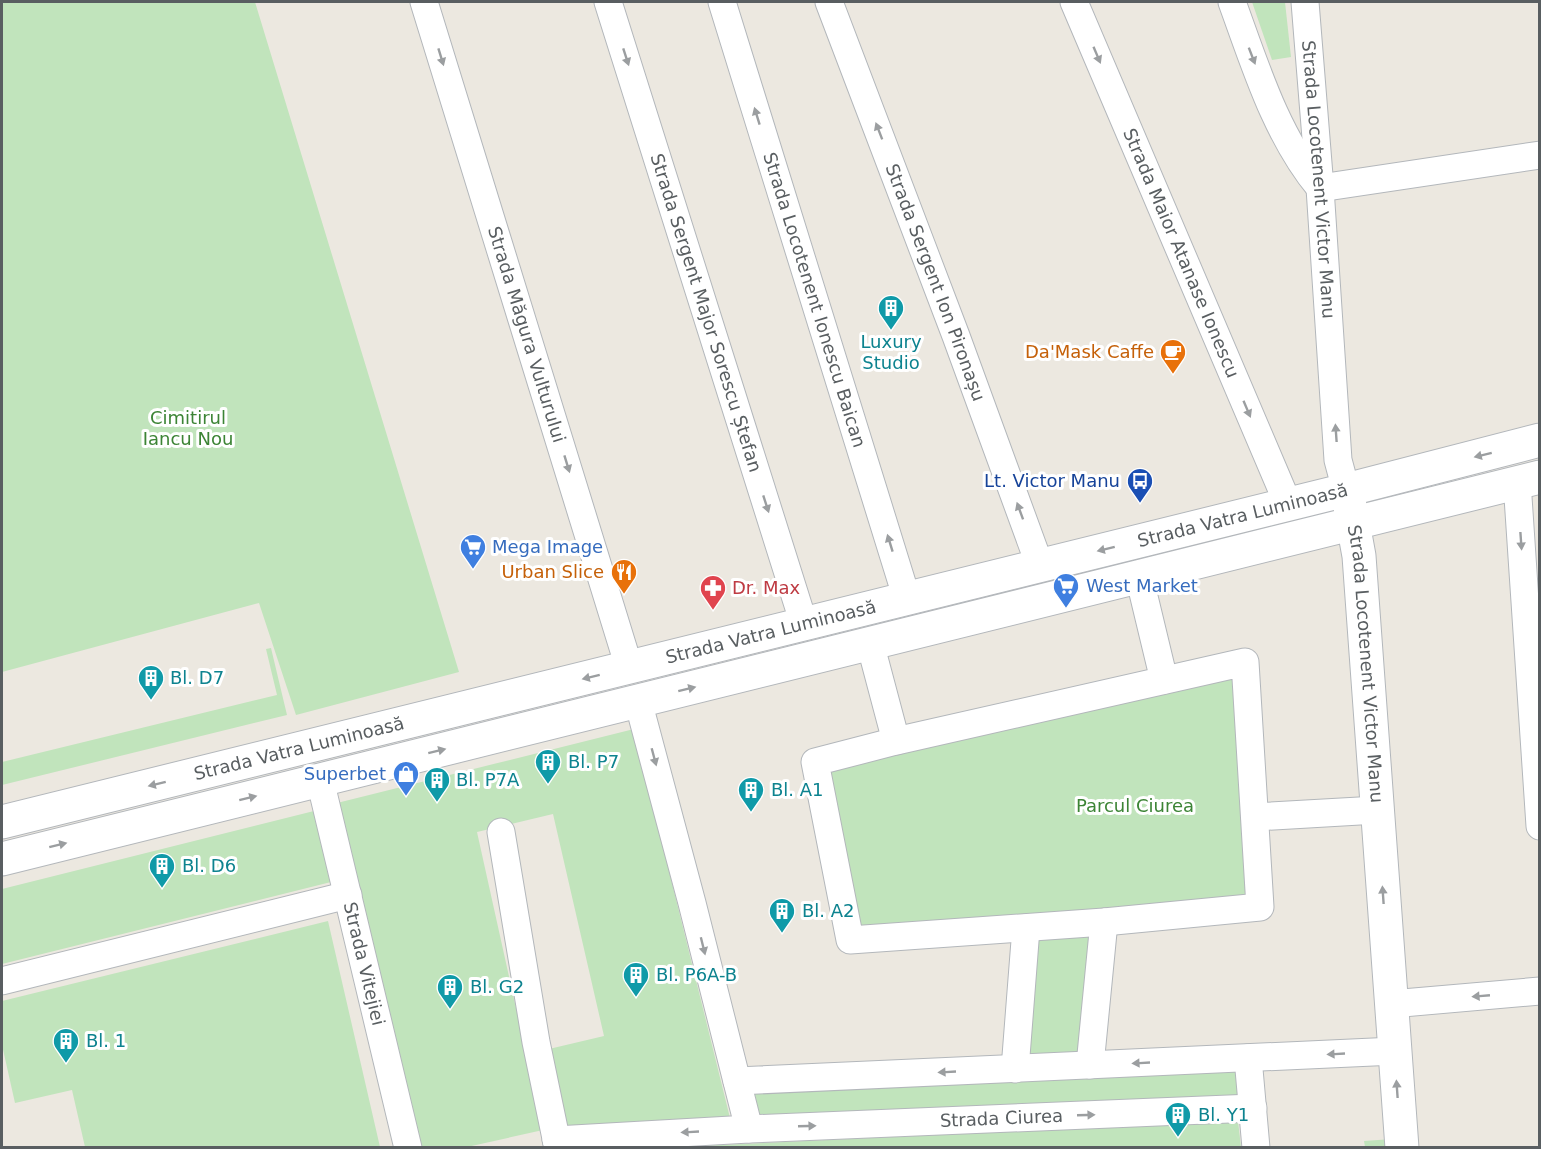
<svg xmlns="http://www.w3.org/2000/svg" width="1541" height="1149" viewBox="0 0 1541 1149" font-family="'DejaVu Sans',sans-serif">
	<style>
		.green { fill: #c1e4bc }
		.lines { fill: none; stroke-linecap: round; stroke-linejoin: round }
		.minor-casing { stroke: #b3b7bb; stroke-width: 29 }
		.tertiary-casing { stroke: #b3b7bb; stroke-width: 35 }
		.minor { stroke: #fff; stroke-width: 27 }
		.tertiary { stroke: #fff; stroke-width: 33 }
		.oneway { fill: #9b9ea0 }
		.labels { text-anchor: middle; stroke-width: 6; stroke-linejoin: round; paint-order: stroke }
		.street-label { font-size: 18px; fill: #595e61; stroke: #fff }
		.culture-label { font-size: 18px; fill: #0d838f; stroke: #fff; text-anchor: start }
		.food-label { font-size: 18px; fill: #c56008; stroke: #fff; text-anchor: end }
		.park-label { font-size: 18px; fill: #3c8435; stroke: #fff }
		.transit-label { font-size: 18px; fill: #164399; stroke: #fff; text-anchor: end }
		.shop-label { font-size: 18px; fill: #366cbe; stroke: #fff; text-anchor: start }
		.health-label { font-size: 18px; fill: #be3a42; stroke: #fff; text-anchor: start }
	</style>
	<rect width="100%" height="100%" fill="#ece8e0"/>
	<g class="green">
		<polygon points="2,2 255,2 459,672 296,715 259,603 2,672"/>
		<polygon points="1252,2 1285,2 1291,57 1272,60"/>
		<polygon points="271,648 287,715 2,785 2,762 277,695 266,649"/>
		<polygon points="1238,672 1253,901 1100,918 1085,1060 1020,1063 1031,923 855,935 822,768"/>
		<polygon points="634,729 730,1118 566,1128 549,1049 604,1036 553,814 477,832 543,1130 467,1147 420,1147 337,803"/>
		<polygon points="318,810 335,881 2,964 2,889"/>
		<polygon points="328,921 380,1147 85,1147 72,1090 15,1103 2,1045 2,1001"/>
		<polygon points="1241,1065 1244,1101 755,1119 748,1087"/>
		<polygon points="1238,1121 1241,1147 656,1148"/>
		<polygon points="1392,1139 1393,1147 1365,1147 1364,1141"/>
	</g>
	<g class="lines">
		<g class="minor-casing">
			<g id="minor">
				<path id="s1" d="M424,2l205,665"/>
				<path id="s2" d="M608,2l196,622"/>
				<path id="s3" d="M722,2l185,597"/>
				<path id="s4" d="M829,2l127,334 84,230"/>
				<path id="s5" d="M1074,2l214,502"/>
				<path d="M1232,2c23,63 44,133 88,186l220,-33"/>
				<path id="s6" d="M1305,2l15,186 18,272 8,30"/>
				<polyline points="1517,482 1540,826"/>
				<polyline points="1139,576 1164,680"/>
				<polyline points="870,643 896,741"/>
				<polygon points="1245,662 1260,907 1104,922 850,940 815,762 896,741"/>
				<polyline points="638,701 692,903 749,1129"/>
				<path id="s7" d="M320,780l88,368"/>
				<polyline points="1255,817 1377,810"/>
				<polyline points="501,832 536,1042 558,1148"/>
				<polyline points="2,981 348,895"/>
				<polyline points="1391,1004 1540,991"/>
				<polyline points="1248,1058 1256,1148"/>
				<polyline points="1090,1065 1104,922"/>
				<polyline points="1015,1069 1026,928"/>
				<polyline points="737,1081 1395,1051"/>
				<path id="s8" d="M556,1140l193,-11 504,-21"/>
			</g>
		</g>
		<g class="tertiary-casing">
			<g id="tertiary">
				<path id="s9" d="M1349,501l10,55 43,592"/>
				<path id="s10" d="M2,822l1344,-332 194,-50"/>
				<polyline points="2,859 1540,477"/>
			</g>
		</g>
		<use href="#minor" class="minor"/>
		<use href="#tertiary" class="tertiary"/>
	</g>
	<defs><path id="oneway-solid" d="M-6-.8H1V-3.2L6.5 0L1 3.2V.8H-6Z" transform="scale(1.5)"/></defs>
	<g class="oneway">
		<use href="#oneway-solid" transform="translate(1097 55) rotate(67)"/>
		<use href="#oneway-solid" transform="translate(1252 56) rotate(69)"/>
		<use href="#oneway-solid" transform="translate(441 57) rotate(73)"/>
		<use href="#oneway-solid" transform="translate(626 57) rotate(72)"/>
		<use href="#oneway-solid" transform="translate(757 116) rotate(-107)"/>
		<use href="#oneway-solid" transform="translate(879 131) rotate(-111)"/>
		<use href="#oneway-solid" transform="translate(1247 409) rotate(67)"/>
		<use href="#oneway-solid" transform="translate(1336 433) rotate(-94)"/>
		<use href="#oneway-solid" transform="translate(1483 455) rotate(166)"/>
		<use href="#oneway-solid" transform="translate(567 464) rotate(73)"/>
		<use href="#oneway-solid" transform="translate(766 504) rotate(72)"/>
		<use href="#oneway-solid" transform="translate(1020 511) rotate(-110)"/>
		<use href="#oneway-solid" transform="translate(1521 541) rotate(86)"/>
		<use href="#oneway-solid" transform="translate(890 543) rotate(-107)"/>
		<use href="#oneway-solid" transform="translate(1106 549) rotate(166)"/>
		<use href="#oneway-solid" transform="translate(591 677) rotate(166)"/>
		<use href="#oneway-solid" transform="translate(687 689) rotate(-14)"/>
		<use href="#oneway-solid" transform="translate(437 751) rotate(-14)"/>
		<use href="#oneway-solid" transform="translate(654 757) rotate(75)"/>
		<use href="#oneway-solid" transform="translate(157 784) rotate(166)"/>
		<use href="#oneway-solid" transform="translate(248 798) rotate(-14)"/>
		<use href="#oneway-solid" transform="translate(58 845) rotate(-14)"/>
		<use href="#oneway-solid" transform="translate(1383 895) rotate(-94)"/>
		<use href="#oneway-solid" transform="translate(703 946) rotate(76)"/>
		<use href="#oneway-solid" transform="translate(1481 996) rotate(175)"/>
		<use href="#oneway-solid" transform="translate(1336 1054) rotate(177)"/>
		<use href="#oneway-solid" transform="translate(1141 1063) rotate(177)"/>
		<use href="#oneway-solid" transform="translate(947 1072) rotate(177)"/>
		<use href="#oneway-solid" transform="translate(1397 1089) rotate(-94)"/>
		<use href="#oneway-solid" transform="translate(1086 1115) rotate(-2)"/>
		<use href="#oneway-solid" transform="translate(807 1126) rotate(-2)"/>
		<use href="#oneway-solid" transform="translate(690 1132) rotate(177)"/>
	</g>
	<defs>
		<g id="building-pin" transform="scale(1.35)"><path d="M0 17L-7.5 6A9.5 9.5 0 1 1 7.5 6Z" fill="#0f9aa8" stroke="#fff"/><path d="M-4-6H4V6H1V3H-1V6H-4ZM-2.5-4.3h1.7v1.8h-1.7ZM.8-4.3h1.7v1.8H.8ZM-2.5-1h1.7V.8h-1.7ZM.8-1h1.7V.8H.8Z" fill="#fff"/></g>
		<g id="cafe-pin" transform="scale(1.35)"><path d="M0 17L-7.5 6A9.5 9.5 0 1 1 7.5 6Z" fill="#e8710a" stroke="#fff"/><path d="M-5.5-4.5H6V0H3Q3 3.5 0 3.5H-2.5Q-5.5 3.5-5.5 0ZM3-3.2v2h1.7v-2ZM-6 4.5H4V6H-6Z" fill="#fff"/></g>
		<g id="bus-pin" transform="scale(1.35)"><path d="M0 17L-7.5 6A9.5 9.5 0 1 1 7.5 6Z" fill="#1a4fb4" stroke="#fff"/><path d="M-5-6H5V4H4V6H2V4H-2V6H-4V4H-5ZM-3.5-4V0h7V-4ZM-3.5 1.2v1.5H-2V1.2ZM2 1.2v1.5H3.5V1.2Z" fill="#fff"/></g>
		<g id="supermarket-pin" transform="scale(1.35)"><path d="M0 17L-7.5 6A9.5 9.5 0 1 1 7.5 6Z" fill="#3f7fe0" stroke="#fff"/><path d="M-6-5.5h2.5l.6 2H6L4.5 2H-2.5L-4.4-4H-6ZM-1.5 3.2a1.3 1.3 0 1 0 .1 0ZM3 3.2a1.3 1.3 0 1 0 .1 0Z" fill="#fff"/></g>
		<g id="restaurant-pin" transform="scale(1.35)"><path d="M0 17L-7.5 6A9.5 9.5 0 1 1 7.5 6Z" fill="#e8710a" stroke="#fff"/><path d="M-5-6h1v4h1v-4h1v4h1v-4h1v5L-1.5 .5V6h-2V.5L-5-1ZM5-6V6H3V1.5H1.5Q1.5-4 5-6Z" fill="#fff"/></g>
		<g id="pharmacy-pin" transform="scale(1.35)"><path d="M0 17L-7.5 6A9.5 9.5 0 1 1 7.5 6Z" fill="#e0444e" stroke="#fff"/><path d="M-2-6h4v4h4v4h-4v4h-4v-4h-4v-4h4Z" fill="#fff"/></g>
		<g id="shop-pin" transform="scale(1.35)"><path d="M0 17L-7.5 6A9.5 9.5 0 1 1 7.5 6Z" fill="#3f7fe0" stroke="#fff"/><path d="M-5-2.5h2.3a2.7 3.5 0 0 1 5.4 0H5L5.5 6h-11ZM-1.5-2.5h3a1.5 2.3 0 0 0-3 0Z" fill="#fff"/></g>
	</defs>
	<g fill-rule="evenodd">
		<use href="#building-pin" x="891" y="308"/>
		<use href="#cafe-pin" x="1173" y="352"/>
		<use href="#bus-pin" x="1140" y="481"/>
		<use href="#supermarket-pin" x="473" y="547"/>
		<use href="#restaurant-pin" x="624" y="572"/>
		<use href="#supermarket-pin" x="1066" y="586"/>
		<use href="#pharmacy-pin" x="713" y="588"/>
		<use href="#building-pin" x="151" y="678"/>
		<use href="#building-pin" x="548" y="762"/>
		<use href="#shop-pin" x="406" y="774"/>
		<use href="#building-pin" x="437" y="780"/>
		<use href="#building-pin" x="751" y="790"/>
		<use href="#building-pin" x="162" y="866"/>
		<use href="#building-pin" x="782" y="911"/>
		<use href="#building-pin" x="636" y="975"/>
		<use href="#building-pin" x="450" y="987"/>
		<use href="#building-pin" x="66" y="1041"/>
		<use href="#building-pin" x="1178" y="1115"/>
	</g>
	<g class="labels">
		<g class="street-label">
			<text dy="6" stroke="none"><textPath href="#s6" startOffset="178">Strada Locotenent Victor Manu</textPath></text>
			<text dy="6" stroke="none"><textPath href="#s5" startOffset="273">Strada Maior Atanase Ionescu</textPath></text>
			<text dy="6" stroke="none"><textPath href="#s4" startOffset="300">Strada Sergent Ion Pironașu</textPath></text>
			<text dy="6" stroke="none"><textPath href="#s3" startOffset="312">Strada Locotenent Ionescu Baican</textPath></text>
			<text dy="6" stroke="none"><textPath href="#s2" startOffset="326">Strada Sergent Major Sorescu Ștefan</textPath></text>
			<text dy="6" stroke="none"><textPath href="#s1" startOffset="348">Strada Măgura Vulturului</textPath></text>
			<text dy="6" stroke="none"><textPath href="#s10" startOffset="1278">Strada Vatra Luminoasă</textPath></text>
			<text dy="6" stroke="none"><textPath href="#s10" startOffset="792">Strada Vatra Luminoasă</textPath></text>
			<text dy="6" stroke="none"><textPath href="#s9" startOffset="164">Strada Locotenent Victor Manu</textPath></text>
			<text dy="6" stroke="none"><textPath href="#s10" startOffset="306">Strada Vatra Luminoasă</textPath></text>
			<text dy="6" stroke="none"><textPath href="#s7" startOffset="189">Strada Vitejiei</textPath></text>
			<text dy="6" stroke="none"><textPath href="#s8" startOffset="446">Strada Ciurea</textPath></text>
		</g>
		<g class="culture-label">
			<text x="891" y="348" text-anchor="middle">Luxury<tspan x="891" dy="21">Studio</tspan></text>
			<text x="170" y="684">Bl. D7</text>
			<text x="568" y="768">Bl. P7</text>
			<text x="456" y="786">Bl. P7A</text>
			<text x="771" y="796">Bl. A1</text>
			<text x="182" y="872">Bl. D6</text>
			<text x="802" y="917">Bl. A2</text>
			<text x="656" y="981">Bl. P6A-B</text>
			<text x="470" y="993">Bl. G2</text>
			<text x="86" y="1047">Bl. 1</text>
			<text x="1198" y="1121">Bl. Y1</text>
		</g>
		<g class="food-label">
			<text x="1154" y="358">Da'Mask Caffe</text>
			<text x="604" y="578">Urban Slice</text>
		</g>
		<g class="park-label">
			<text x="188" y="424">Cimitirul<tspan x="188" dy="21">Iancu Nou</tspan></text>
			<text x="1135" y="812">Parcul Ciurea</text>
		</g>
		<g class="transit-label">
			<text x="1120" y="487">Lt. Victor Manu</text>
		</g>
		<g class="shop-label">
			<text x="492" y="553">Mega Image</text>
			<text x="1086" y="592">West Market</text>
			<text x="386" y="780" text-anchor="end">Superbet</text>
		</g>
		<g class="health-label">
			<text x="732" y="594">Dr. Max</text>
		</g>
	</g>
	<rect width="1541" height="1149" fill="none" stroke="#595e61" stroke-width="6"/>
</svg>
